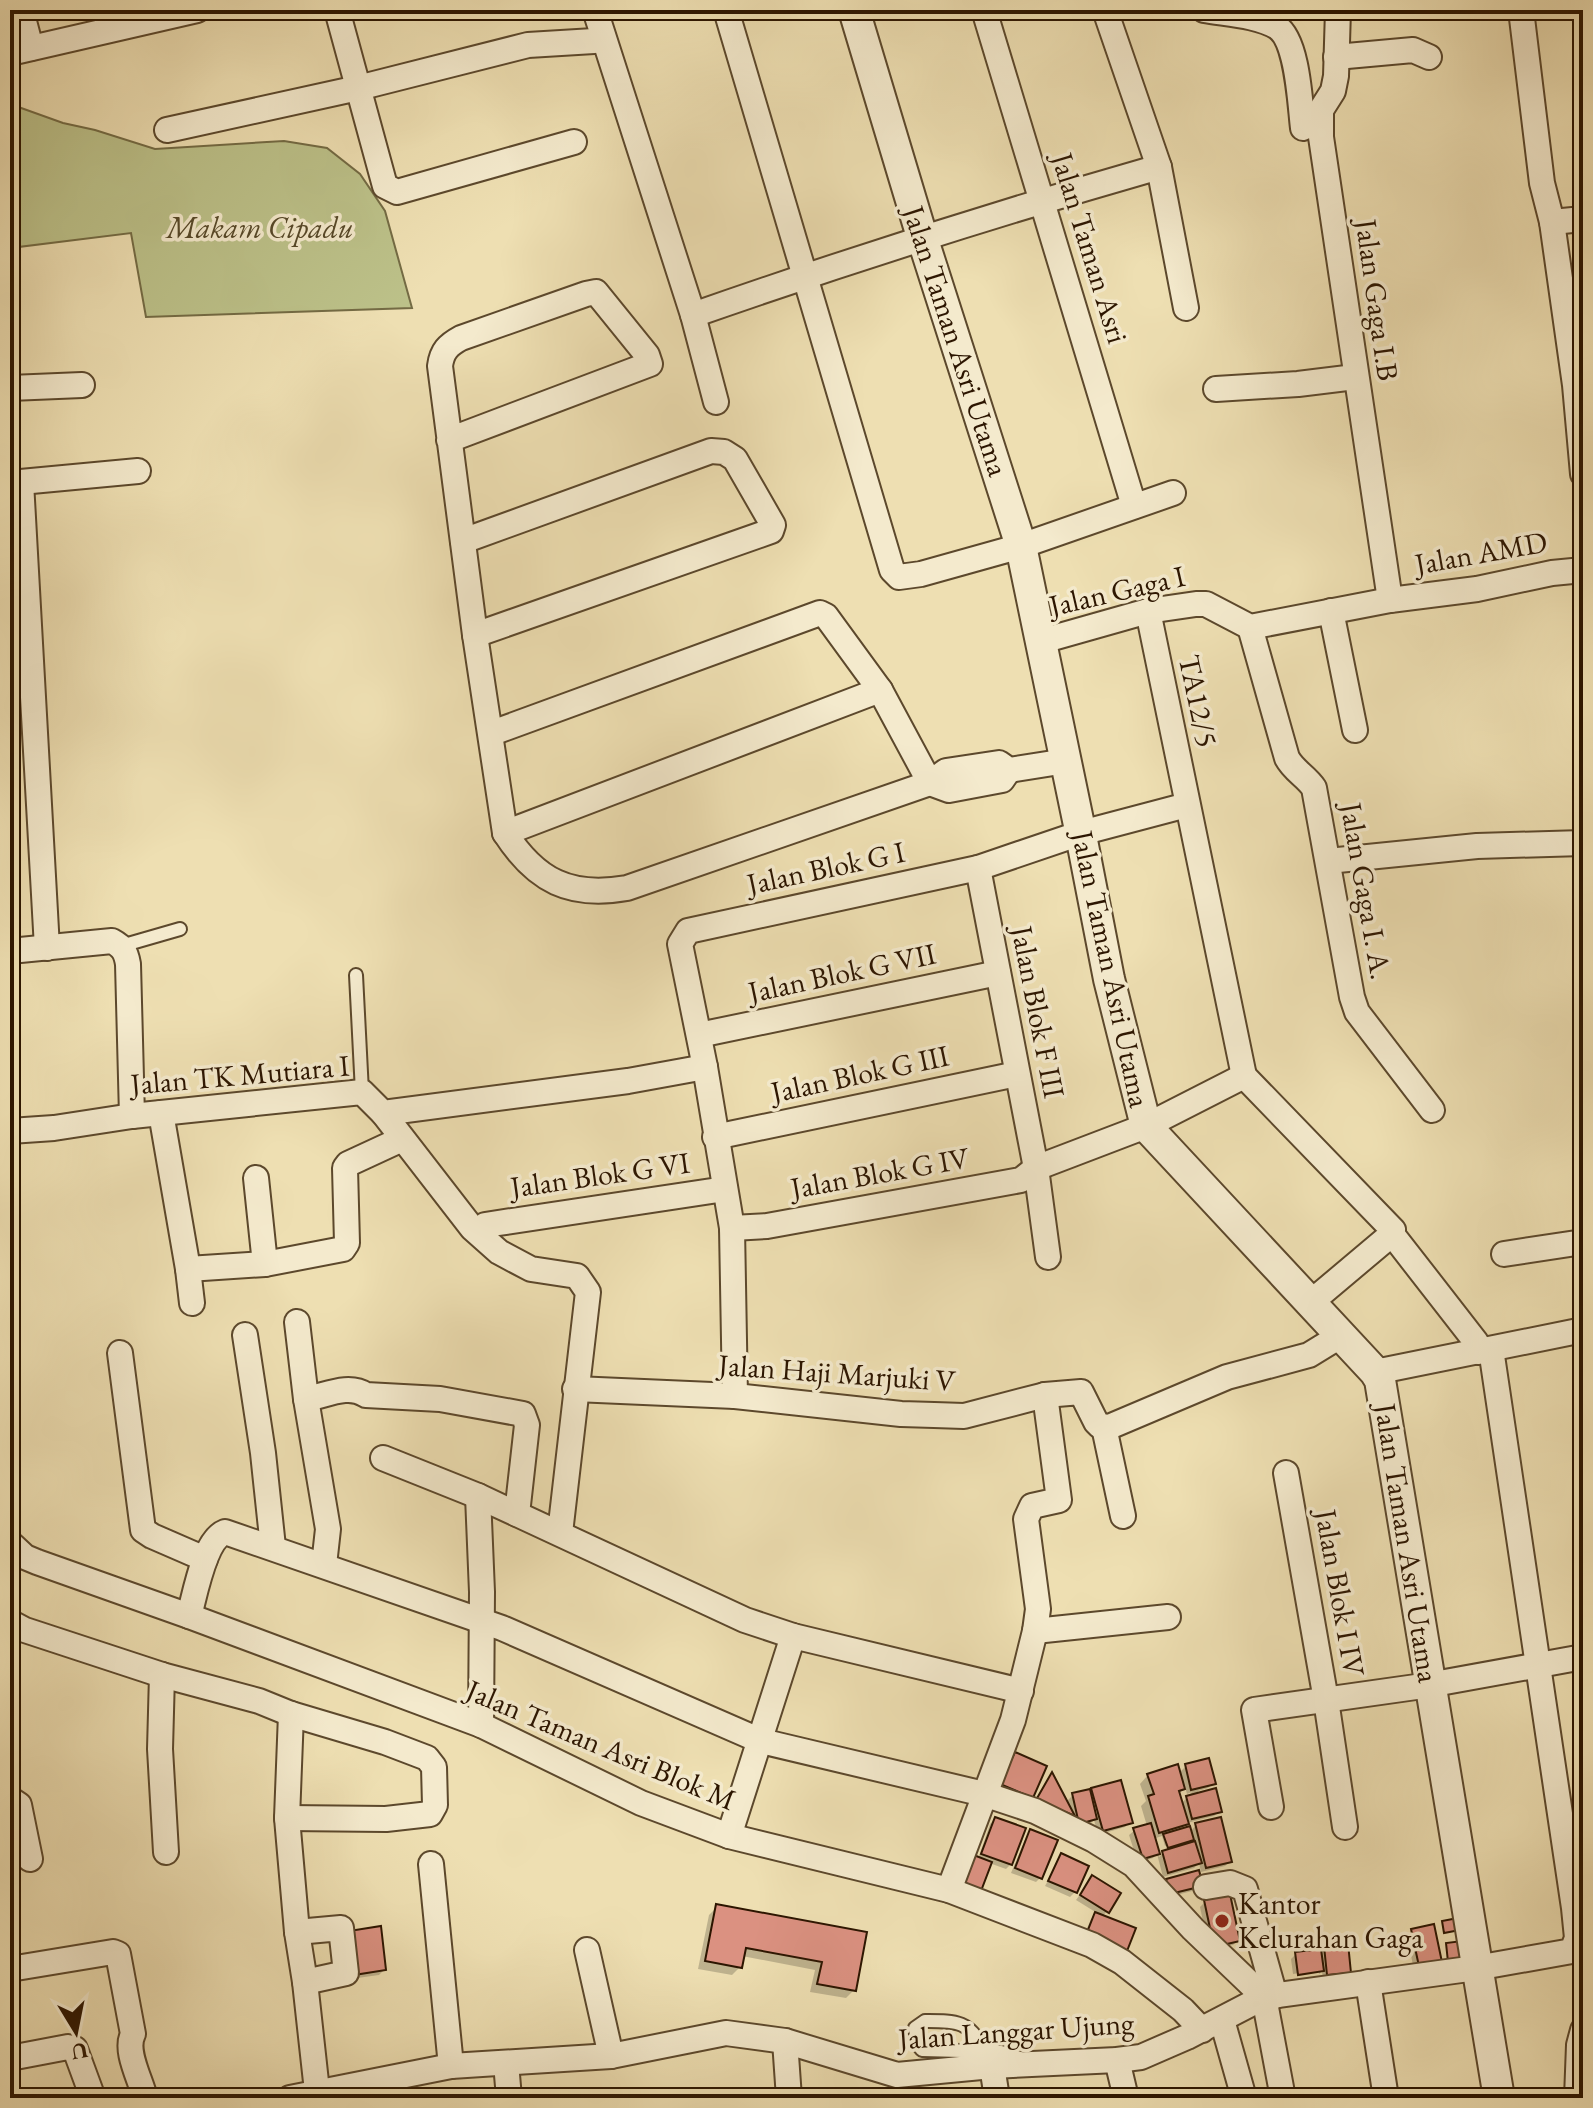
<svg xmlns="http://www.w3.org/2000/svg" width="1593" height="2108" viewBox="0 0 1593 2108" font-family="'EB Garamond',serif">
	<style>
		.green { fill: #bcc189; stroke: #746b44; stroke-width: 2 }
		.shadow { fill: #0003; fill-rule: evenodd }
		.building { fill: #db9181; stroke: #2c1500; stroke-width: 2 }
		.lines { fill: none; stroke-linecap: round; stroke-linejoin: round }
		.service-casing { stroke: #5c482c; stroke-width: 16 }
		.minor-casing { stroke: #5c482c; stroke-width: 28 }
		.tertiary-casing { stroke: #5c482c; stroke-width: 34 }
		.service { stroke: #f4eacd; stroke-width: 12 }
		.minor { stroke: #f4eacd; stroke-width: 24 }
		.tertiary { stroke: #f4eacd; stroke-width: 30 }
		.poi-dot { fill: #8f2418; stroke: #f4eacd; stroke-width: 3 }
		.labels { text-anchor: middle; stroke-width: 7; stroke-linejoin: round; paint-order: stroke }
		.park-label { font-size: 30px; font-style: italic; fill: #574929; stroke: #f4eacd }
		.street-label { font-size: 30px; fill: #2c1500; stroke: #f4eacd }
		.poi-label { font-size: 30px; fill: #2c1500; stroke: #f4eacd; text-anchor: start }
	</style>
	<rect width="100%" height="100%" fill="#eedfb2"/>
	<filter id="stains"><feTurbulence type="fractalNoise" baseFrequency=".0025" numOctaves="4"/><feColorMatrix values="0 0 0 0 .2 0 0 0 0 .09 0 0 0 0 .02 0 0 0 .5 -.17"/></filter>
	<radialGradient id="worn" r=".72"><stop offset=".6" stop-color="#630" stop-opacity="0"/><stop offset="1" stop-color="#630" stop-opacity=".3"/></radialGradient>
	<polygon class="green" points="10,104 63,123 95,130 155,149 284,141 327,148 360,174 385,211 412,308 146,317 131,233 10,248"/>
	<g class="shadow">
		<polygon points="1015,1754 1031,1797 997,1789 1010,1759"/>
		<path d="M1186,1766l27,17 -5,5 -10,3 1,4 20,16 -5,5 -27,7 -8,8 11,1 6,-7 34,36 -5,5 -24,6 -2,-9 -5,5 -31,9 -6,-23 -4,4 -15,5 -9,-28 6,-5 12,-4 -6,-20 5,-5 -6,-17 8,-9 31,-2zM1185,1787l2,7 5,-2 -11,12 -3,-10zM1162,1836l3,10 28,-7 1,5 -31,9 -4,4 -6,-18z"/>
		<polygon points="1051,1775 1066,1802 1073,1795 1089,1793 1092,1789 1130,1822 1125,1827 1098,1835 1094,1820 1090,1824 1074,1828 1033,1805"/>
		<polygon points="995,1819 1011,1864 1006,1869 978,1859 990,1824"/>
		<polygon points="1031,1832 1041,1877 1036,1882 1011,1873 1026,1837"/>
		<polygon points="1061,1856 1075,1892 1070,1897 1045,1886"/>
		<polygon points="1197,1873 1196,1890 1165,1898 1162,1885 1167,1880"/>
		<polygon points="1092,1878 1107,1911 1082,1940 1091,1919 1097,1913 1076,1900"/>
		<polygon points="1205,1902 1238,1940 1233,1945 1209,1950 1200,1907"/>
		<polygon points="717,1907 865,1934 854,1990 846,1998 810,1992 815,1970 742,1956 740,1967 732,1975 698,1969 709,1915"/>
		<polygon points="1433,1927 1415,1975 1407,1936 1412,1931"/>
		<polygon points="379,1929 384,1970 379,1975 350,1979"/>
		<polygon points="1325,1947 1349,1972 1344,1977 1323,1979 1322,1971 1319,1974 1319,1970 1293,1974 1291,1959 1296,1954 1322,1951"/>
	</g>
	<g class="building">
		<polygon points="1015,1752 1047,1766 1033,1798 1000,1784"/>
		<polygon points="1209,1758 1216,1784 1191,1790 1185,1764"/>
		<polygon points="1178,1764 1185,1789 1179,1791 1189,1824 1159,1833 1148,1796 1154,1794 1147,1774"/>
		<polygon points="1052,1772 1075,1816 1036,1800"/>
		<polygon points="1121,1780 1133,1823 1103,1831 1091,1788"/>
		<polygon points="1216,1788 1222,1812 1192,1819 1186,1796"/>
		<polygon points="1090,1789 1097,1819 1079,1824 1072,1793"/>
		<polygon points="995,1817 1026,1828 1012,1865 981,1854"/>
		<polygon points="1221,1817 1232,1862 1206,1868 1195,1823"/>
		<polygon points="1151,1823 1160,1854 1143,1859 1133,1828"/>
		<polygon points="1190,1826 1194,1840 1168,1848 1163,1834"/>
		<polygon points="1030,1829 1058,1840 1042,1879 1015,1868"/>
		<polygon points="1195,1841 1202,1863 1168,1873 1162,1851"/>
		<polygon points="1061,1853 1089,1866 1077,1893 1048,1881"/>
		<polygon points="971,1854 992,1862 981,1891 960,1884"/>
		<polygon points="1199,1870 1203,1886 1170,1894 1166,1879"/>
		<polygon points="1092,1875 1121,1893 1109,1913 1080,1895"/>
		<polygon points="1230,1894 1240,1941 1214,1947 1204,1900"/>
		<polygon points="716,1904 867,1932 856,1991 817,1984 822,1962 746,1948 742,1968 705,1961"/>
		<polygon points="1095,1912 1136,1928 1127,1951 1086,1935"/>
		<polygon points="1458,1918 1460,1930 1444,1933 1442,1921"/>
		<polygon points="1434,1924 1443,1967 1420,1971 1411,1929"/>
		<polygon points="381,1926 386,1970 354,1975 349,1931"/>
		<polygon points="1462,1941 1465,1960 1448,1962 1446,1943"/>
		<polygon points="1348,1943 1351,1973 1327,1975 1324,1946"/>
		<polygon points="1321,1949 1324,1971 1298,1975 1295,1952"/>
	</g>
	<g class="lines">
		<g class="service-casing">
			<g id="service">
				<polyline points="121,946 180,929"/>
				<polyline points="356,975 362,1092"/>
				<path d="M983,2050c-12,-30 -29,-29 -58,-29l-10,7 2,16 5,6 79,2 19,6"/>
			</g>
		</g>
		<g class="minor-casing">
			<g id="minor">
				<polyline points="21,10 31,48"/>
				<polyline points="337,10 385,186 397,192 574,142"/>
				<polyline points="595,10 693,315 716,402"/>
				<polyline points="726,10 892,570 899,577 921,574 1021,546 1173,493"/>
				<polyline points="984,10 1134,506"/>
				<polyline points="1105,10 1159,167 1186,308"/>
				<path d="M1204,10c22,4 53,5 73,17 21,14 23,77 26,101"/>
				<polyline points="1338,10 1336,76 1333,91 1321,110 1321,137 1390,600"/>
				<polyline points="1521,10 1542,183 1552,222 1575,385 1583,474"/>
				<polyline points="10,53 197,10"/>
				<polyline points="1336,57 1413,50 1429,57"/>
				<polyline points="167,130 358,88 528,45 594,41"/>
				<polyline points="1552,222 1583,219"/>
				<path d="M693,315c154,-54 309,-103 466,-148"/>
				<polyline points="10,388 82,385"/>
				<polyline points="1216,389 1298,384 1355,377"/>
				<path d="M449,440l201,-76 -3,-9 -51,-63 -10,2 -125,44c-13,7 -19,13 -21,28l35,269 30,198c31,48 65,65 122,55l303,-105 16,-12 53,-8 10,7 57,-9"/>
				<polyline points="21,482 47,948"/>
				<polyline points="10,483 138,471"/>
				<polyline points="463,541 711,451 724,452 735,459 773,525 771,531 475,635"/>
				<polyline points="1148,611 1244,1076"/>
				<polyline points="1331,611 1355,730"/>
				<path d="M1250,627l37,131c7,13 19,18 27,30l38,209 5,15 75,98"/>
				<polyline points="1042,641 1148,611 1196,604 1206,604 1250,627 1390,600 1477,589 1552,573 1583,570"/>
				<polyline points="492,733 820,613 826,616 880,690 930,783 949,790 1002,780 1009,770"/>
				<polyline points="505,833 880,690"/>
				<polyline points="1328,861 1477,846 1583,843"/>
				<polyline points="978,868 1036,1168 1048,1257"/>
				<path d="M10,951l102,-10c11,6 14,11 16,23l4,152"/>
				<polyline points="699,1035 998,973"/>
				<polyline points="1244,1076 1393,1230 1392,1234 1310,1303"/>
				<polyline points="161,1113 188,1269 265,1264 343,1249 347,1243 345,1168 348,1164 402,1139"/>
				<polyline points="383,1113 472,1228 499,1252 531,1269 577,1276 588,1292 560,1533"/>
				<polyline points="10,1131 54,1128 132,1116 362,1092 383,1113 628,1081 705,1067"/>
				<polyline points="715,1137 1017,1074"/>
				<polyline points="256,1178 265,1264"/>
				<polyline points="485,1225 725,1189"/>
				<polyline points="732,1228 767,1226 1021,1180 1036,1168 1146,1126 1244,1076"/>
				<polyline points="1392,1234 1476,1342 1478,1352"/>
				<polyline points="1504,1254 1583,1242"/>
				<polyline points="188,1269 192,1303"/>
				<polyline points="297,1322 306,1399 328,1529 324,1565"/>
				<polyline points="245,1335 263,1453 273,1547"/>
				<polyline points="120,1353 143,1530 152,1536 205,1559"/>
				<polyline points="1375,1372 1583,1330"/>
				<polyline points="575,1389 735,1396 901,1414 934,1415 964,1416 1045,1395 1081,1392 1096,1422 1100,1426 1109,1427 1227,1377 1309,1355 1340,1336"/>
				<polyline points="735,1396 732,1228 705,1067 680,944 688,931 978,868 1081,833 1187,805"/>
				<path d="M306,1399c19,-3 42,-16 60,-4l74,4 83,15 4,11 -10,89"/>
				<polyline points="1104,1427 1123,1516"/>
				<polyline points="383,1458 478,1496 745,1620 793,1636 1021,1691"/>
				<polyline points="1286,1473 1326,1700 1345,1827"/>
				<polyline points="478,1496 482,1592 481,1725"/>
				<polyline points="10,1543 25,1557 37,1562 189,1616 481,1725 641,1803 729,1836 949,1890 1092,1945 1122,1962 1183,2010 1202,2030"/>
				<path d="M189,1616c6,-21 15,-76 36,-84l277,96 259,113 223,53 51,17 59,29 40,25 59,64 71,68"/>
				<polyline points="10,1622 25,1630 162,1675 259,1701 291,1714 385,1742 427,1758 434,1767 435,1805 430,1814 386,1819 287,1818"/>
				<polyline points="1035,1631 1168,1617"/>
				<polyline points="162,1675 160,1749 166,1852"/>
				<polyline points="291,1714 287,1818 297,1932 305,1982 317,2091"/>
				<polyline points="10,1799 19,1805 30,1859"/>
				<polyline points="1271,1807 1254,1710 1423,1686 1583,1657"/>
				<polyline points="729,1836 793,1636"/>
				<polyline points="431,1864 451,2066"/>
				<polyline points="1206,1887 1230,1883 1245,1889 1275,1996"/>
				<polyline points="949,1890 1013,1720 1035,1631 1038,1609 1026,1519 1032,1506 1059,1500 1045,1395"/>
				<polyline points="297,1932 341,1928 346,1973 305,1982"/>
				<polyline points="587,1950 611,2056"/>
				<path d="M10,1969l103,-17 5,2 15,80c-9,17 8,46 12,64"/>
				<polyline points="1368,1982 1386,2098"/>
				<polyline points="1264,1997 1283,2098"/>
				<polyline points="1222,2020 1244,2098"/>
				<polyline points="785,2041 789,2098"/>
				<polyline points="10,2058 68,2047 75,2049 93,2098"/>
				<polyline points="1117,2060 1126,2098"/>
				<polyline points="506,2063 509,2098"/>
				<polyline points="992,2066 997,2098"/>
				<polyline points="290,2098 451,2066 611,2056 726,2033 785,2041 897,2075 992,2066 1117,2060 1141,2057 1187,2037 1264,1997 1476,1968 1572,1951 1577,1938 1574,1908 1491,1349"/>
				<polyline points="1577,2098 1579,2045 1583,2030"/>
			</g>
		</g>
		<g class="tertiary-casing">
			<polyline id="tertiary" points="854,10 923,240 1021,546 1079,825 1109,979 1146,1126 1375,1372 1380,1380 1499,2098"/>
		</g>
		<use href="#service" class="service"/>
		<use href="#minor" class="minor"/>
		<use href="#tertiary" class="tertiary"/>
	</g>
	<circle class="poi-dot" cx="1222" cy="1921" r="8"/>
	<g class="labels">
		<g class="park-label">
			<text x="260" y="238">Makam Cipadu</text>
		</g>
		<g class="street-label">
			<text transform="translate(1090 248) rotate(73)" y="10">Jalan Taman Asri</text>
			<text transform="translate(1377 300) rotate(82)" y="10">Jalan Gaga I.B</text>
			<text transform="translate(956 341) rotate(72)" y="10">Jalan Taman Asri Utama</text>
			<text transform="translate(1481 553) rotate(-10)" y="10">Jalan AMD</text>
			<text transform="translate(1117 591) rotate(-13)" y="10">Jalan Gaga I</text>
			<text transform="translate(1198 701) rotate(78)" y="10">TA12/5</text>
			<text transform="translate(826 868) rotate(-12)" y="10">Jalan Blok G I</text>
			<text transform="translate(1366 891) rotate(80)" y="10">Jalan Gaga I. A.</text>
			<text transform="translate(1111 969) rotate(78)" y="10">Jalan Taman Asri Utama</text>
			<text transform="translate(842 973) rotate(-12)" y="10">Jalan Blok G VII</text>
			<text transform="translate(1038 1012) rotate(79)" y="10">Jalan Blok F III</text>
			<text transform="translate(860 1074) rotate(-12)" y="10">Jalan Blok G III</text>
			<text transform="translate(240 1075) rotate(-5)" y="10">Jalan TK Mutiara I</text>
			<text transform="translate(880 1173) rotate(-10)" y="10">Jalan Blok G IV</text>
			<text transform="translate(600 1175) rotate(-8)" y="10">Jalan Blok G VI</text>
			<text transform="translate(837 1373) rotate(4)" y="10">Jalan Haji Marjuki V</text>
			<text transform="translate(1407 1543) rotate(81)" y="10">Jalan Taman Asri Utama</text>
			<text transform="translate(1340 1593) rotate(80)" y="10">Jalan Blok I IV</text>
			<text transform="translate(601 1745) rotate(23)" y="10">Jalan Taman Asri Blok M</text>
			<text transform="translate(1016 2031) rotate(-4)" y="10">Jalan Langgar Ujung</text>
		</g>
		<g class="poi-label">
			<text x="1238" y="1914">Kantor<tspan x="1238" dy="34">Kelurahan Gaga</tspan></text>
		</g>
	</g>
	<rect width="1593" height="2108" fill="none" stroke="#eedfb2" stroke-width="40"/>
	<rect x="12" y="12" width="1569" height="2084" fill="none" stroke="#2c1500" stroke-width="4"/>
	<rect x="20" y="20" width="1553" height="2068" fill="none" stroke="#2c1500" stroke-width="2"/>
	<g transform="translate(76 2032) rotate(170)" stroke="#f4eacd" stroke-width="6" paint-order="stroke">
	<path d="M0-6L14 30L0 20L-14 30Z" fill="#2c1500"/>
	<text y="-12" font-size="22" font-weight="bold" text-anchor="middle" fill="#2c1500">U</text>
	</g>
	<rect width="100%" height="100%" filter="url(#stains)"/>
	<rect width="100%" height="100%" fill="url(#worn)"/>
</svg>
